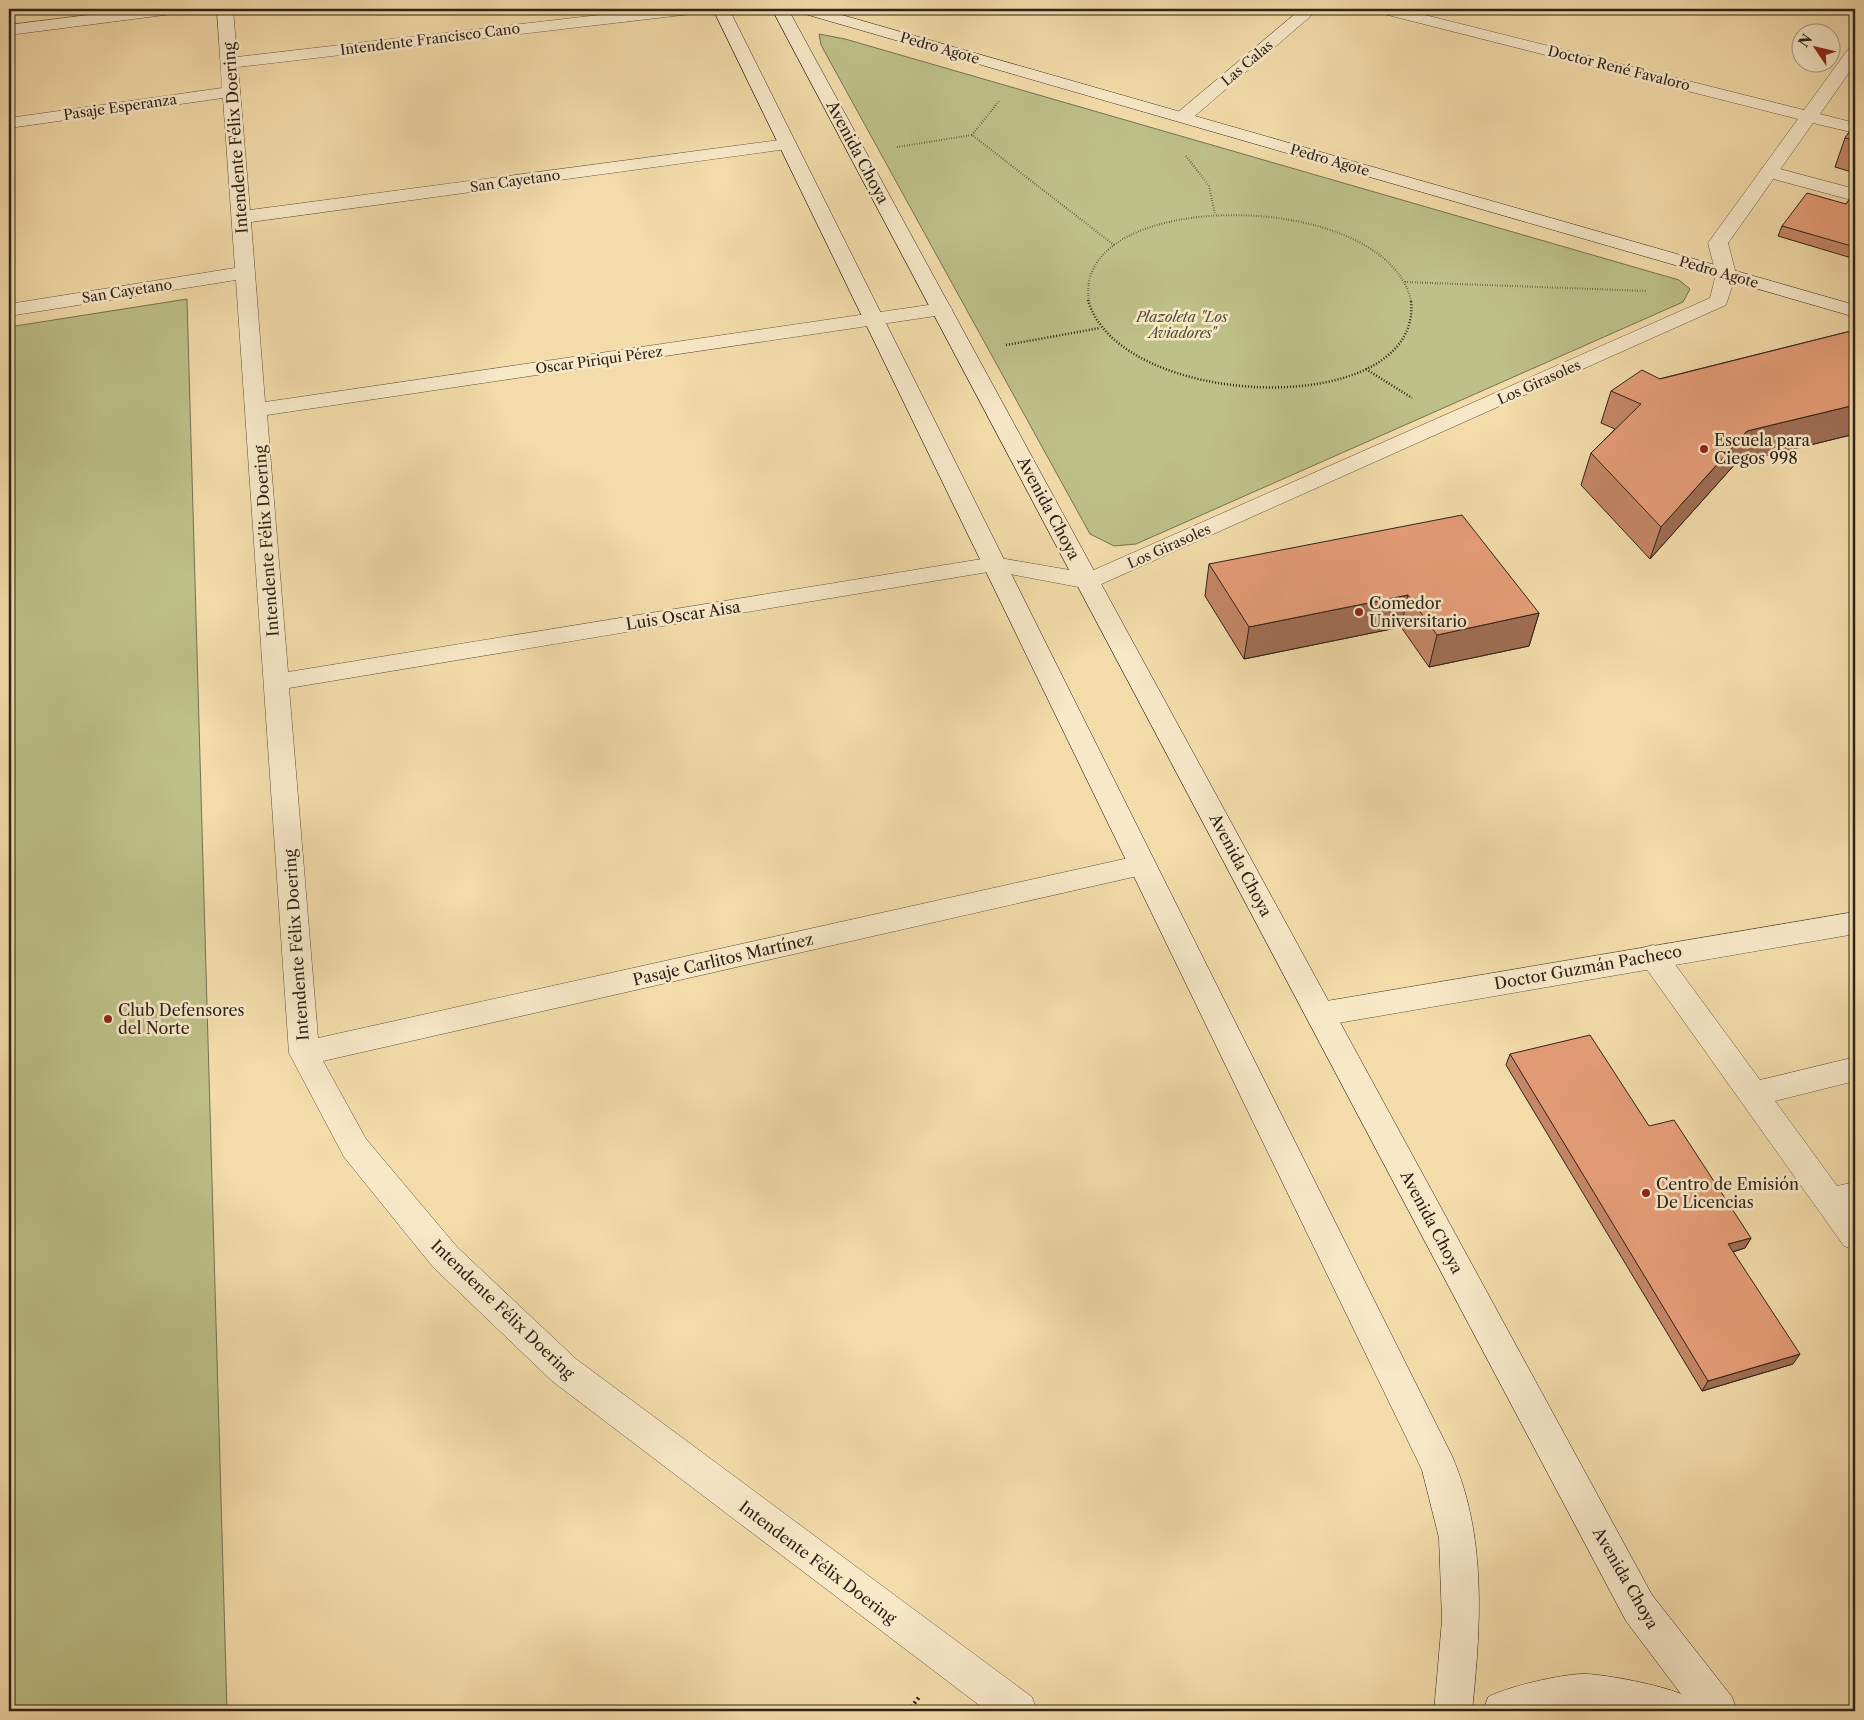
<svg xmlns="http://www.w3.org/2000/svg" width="1864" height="1720" viewBox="0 0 1864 1720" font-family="'Libre Caslon Text',serif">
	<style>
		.green { fill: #bdc087; stroke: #767150 }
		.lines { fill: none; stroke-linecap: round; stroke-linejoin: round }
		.lane-casing { stroke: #60503d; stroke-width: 1 }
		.street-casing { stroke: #60503d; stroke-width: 1 }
		.secondary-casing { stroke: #2f2219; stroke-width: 1 }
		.path-far2 { stroke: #2f2219; stroke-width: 2; stroke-dasharray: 0.5 2; stroke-linecap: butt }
		.path-far1 { stroke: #2f2219; stroke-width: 2.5; stroke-dasharray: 1 2; stroke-linecap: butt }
		.path { stroke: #2f2219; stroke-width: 4; stroke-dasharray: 2 3; stroke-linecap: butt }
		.lane { fill: #f7e8c8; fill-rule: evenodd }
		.street { fill: #f7e8c8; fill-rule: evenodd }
		.secondary { fill: #f7e8c8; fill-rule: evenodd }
		.wall { fill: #c58767; stroke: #2f2219 }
		.shaded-wall { fill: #a06e54; stroke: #2f2219 }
		.building { fill: #e59d78; stroke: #2f2219 }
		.poi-dot { fill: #8f2418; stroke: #f7e8c8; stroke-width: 2 }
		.labels { text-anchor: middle; stroke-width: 5; stroke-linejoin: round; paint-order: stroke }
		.far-street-label { font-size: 14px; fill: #2f2219; stroke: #f7e8c8 }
		.far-park-label { font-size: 14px; font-style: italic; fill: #524a34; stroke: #f7e8c8 }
		.street-label { font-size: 16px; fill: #2f2219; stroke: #f7e8c8 }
		.poi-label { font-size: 16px; fill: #2f2219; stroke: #f7e8c8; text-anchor: start }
	</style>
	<rect width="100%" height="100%" fill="#f3dcaa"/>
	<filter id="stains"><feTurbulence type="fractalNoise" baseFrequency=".004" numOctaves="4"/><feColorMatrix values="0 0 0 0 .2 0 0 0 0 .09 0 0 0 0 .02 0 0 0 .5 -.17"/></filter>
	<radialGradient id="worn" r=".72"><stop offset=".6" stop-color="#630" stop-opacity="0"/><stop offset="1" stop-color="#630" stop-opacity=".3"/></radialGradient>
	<g class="green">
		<polygon points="819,34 845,39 1679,280 1690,289 1683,302 1136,544 1114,546 1090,534 821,45"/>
		<polygon points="187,299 227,1711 9,1711 9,327"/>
	</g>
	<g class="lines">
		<g class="lane-casing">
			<g id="lane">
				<polygon points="1769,166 1855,189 1855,201 1762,176 1760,172 1762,168"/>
				<polygon points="1653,945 1663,948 1760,1080 1855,1057 1855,1081 1775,1101 1837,1186 1855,1182 1855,1250 1844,1246 1643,964 1639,956 1643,948"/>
			</g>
		</g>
		<g class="street-casing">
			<g id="street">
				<polygon points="136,9 180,9 172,14 9,35 9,25"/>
				<polygon points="217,9 233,9 237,57 651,9 699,9 691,14 238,67 250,210 787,139 793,140 796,144 793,148 787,149 251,222 265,402 942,303 949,305 952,309 949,313 942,315 267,415 288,672 994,557 1087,573 1710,298 1716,274 1708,243 1798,119 1376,12 1374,9 1401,9 1804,110 1849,48 1855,47 1855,64 1820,114 1855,123 1855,133 1813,123 1728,243 1736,274 1726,305 1097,586 1089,589 994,571 289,688 318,1038 1142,855 1152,858 1156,865 1152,872 1142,875 323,1061 366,1139 457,1247 576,1359 1032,1697 1037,1711 987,1711 552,1381 433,1267 344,1157 289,1053 236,280 9,316 9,304 235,268 223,98 9,128 9,118 222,88"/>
				<polygon points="1301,9 1319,9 1189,121 1177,121 1174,117 1177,113"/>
				<polygon points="1855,912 1855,934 1321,1026 1311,1022 1306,1014 1311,1006 1321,1002"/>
			</g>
		</g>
		<g class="secondary-casing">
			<g id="secondary">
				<path d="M713,9h16l723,1447c35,80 29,171 20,255h-38l8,-91 -3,-82 -17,-68z"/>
				<path d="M772,9h16l864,1586 80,102 5,14h-254l5,-14c18,-10 77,-24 98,-23 23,1 74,11 95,20l-55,-73z"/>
				<polygon points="796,9 821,9 1855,305 1855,317 798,12"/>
			</g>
		</g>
		<g class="path-far2">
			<polyline points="972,135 999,101"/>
			<polyline points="897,147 972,135 1114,245"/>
			<polyline points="1186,156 1209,186 1215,214"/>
			<polyline points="1405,282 1647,291"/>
			<path d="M1089,301c-19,-115 298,-114 322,0"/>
		</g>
		<g class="path-far1">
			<path d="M1088,300c31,111 336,122 323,0"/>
			<polyline points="1006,345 1100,328"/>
			<polyline points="1366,369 1412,398"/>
		</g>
		<polyline class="path" points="908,1711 920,1696"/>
		<use href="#lane" class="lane"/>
		<use href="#street" class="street"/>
		<use href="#secondary" class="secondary"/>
	</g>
	<g class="wall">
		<polygon points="1855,124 1855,173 1835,167 1845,138"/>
		<polygon points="1855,192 1855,259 1778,236 1782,226 1846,204"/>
		<polygon points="1855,330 1855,434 1736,463 1650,559 1581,485 1591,453 1615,429 1601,423 1611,391"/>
		<polygon points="1209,564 1539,613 1529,646 1429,667 1401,627 1244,659 1205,596"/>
		<polygon points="1510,1054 1649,1126 1751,1238 1745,1248 1733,1252 1793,1364 1702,1391 1506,1065"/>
	</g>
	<g class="shaded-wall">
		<polygon points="1855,405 1855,434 1736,463 1650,559 1661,527 1747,431"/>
		<polygon points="1408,595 1401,627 1244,659 1249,627"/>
		<polygon points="1539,613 1529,646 1429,667 1437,635"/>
		<polygon points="1751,1238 1745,1248 1722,1255 1728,1244"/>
		<polygon points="1800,1354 1793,1364 1702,1391 1708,1381"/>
	</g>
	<g class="building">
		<polygon points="1855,124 1855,140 1845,138"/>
		<polygon points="1855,192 1855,247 1782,226 1807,193 1846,204"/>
		<polygon points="1855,330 1855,405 1747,431 1661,527 1591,453 1641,404 1611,391 1642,370 1660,379"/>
		<polygon points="1462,515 1539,613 1437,635 1408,595 1249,627 1209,564"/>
		<polygon points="1590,1035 1649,1126 1674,1120 1751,1238 1728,1244 1800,1354 1708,1381 1510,1054"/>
	</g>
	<g class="poi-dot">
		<circle cx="1704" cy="449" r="5"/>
		<circle cx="1359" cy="612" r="5"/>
		<circle cx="108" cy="1019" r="5"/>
		<circle cx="1646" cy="1193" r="5"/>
	</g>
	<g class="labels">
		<g class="far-street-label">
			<text transform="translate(430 39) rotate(-7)" y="5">Intendente Francisco Cano</text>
			<text transform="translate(940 48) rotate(16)" y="5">Pedro Agote</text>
			<text transform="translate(1247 63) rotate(-40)" y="5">Las Calas</text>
			<text transform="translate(1619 68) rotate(14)" y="5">Doctor René Favaloro</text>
			<text transform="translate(120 107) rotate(-8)" y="5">Pasaje Esperanza</text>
			<text transform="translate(1330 160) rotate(16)" y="5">Pedro Agote</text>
			<text transform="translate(515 181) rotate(-8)" y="5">San Cayetano</text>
			<text transform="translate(1719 272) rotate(16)" y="5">Pedro Agote</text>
			<text transform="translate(127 291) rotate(-9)" y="5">San Cayetano</text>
			<text transform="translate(599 360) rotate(-8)" y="5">Oscar Piriqui Pérez</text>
			<text transform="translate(1539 382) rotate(-24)" y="5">Los Girasoles</text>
			<text transform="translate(1169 546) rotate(-24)" y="5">Los Girasoles</text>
		</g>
		<g class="far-park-label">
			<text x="1182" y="322">Plazoleta "Los<tspan x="1182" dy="16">Aviadores"</tspan></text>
		</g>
		<g class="street-label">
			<text transform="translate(235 138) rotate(-94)" y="6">Intendente Félix Doering</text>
			<text transform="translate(858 152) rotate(62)" y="6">Avenida Choya</text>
			<text transform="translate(1049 508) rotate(62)" y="6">Avenida Choya</text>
			<text transform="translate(266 541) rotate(-94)" y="6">Intendente Félix Doering</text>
			<text transform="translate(683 615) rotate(-9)" y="6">Luis Oscar Aisa</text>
			<text transform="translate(1241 865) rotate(62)" y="6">Avenida Choya</text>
			<text transform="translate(296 945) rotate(-94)" y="6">Intendente Félix Doering</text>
			<text transform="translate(723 959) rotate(-13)" y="6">Pasaje Carlitos Martínez</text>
			<text transform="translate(1588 967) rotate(-10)" y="6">Doctor Guzmán Pacheco</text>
			<text transform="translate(1432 1222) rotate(62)" y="6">Avenida Choya</text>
			<text transform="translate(503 1309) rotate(44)" y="6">Intendente Félix Doering</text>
			<text transform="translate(818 1562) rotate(37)" y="6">Intendente Félix Doering</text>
			<text transform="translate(1626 1578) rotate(60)" y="6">Avenida Choya</text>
		</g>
		<g class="poi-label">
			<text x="1714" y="446">Escuela para<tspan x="1714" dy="18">Ciegos 998</tspan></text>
			<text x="1369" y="609">Comedor<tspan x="1369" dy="18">Universitario</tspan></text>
			<text x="118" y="1016">Club Defensores<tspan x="118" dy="18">del Norte</tspan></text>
			<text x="1656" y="1190">Centro de Emisión<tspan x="1656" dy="18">De Licencias</tspan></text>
		</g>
	</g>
	<rect width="1864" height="1720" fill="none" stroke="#f3dcaa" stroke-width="30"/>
	<rect x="10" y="10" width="1844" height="1700" fill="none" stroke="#2f2219" stroke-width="2.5"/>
	<rect x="15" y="15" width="1834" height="1690" fill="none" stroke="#2f2219"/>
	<g transform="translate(1816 48) rotate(305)"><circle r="24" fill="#f7e8c8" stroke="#a79982"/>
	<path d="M0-4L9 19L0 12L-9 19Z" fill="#8f2418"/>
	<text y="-8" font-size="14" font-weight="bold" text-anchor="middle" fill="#2f2219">N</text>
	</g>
	<rect width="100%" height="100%" filter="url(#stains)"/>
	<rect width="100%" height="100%" fill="url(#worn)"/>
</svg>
